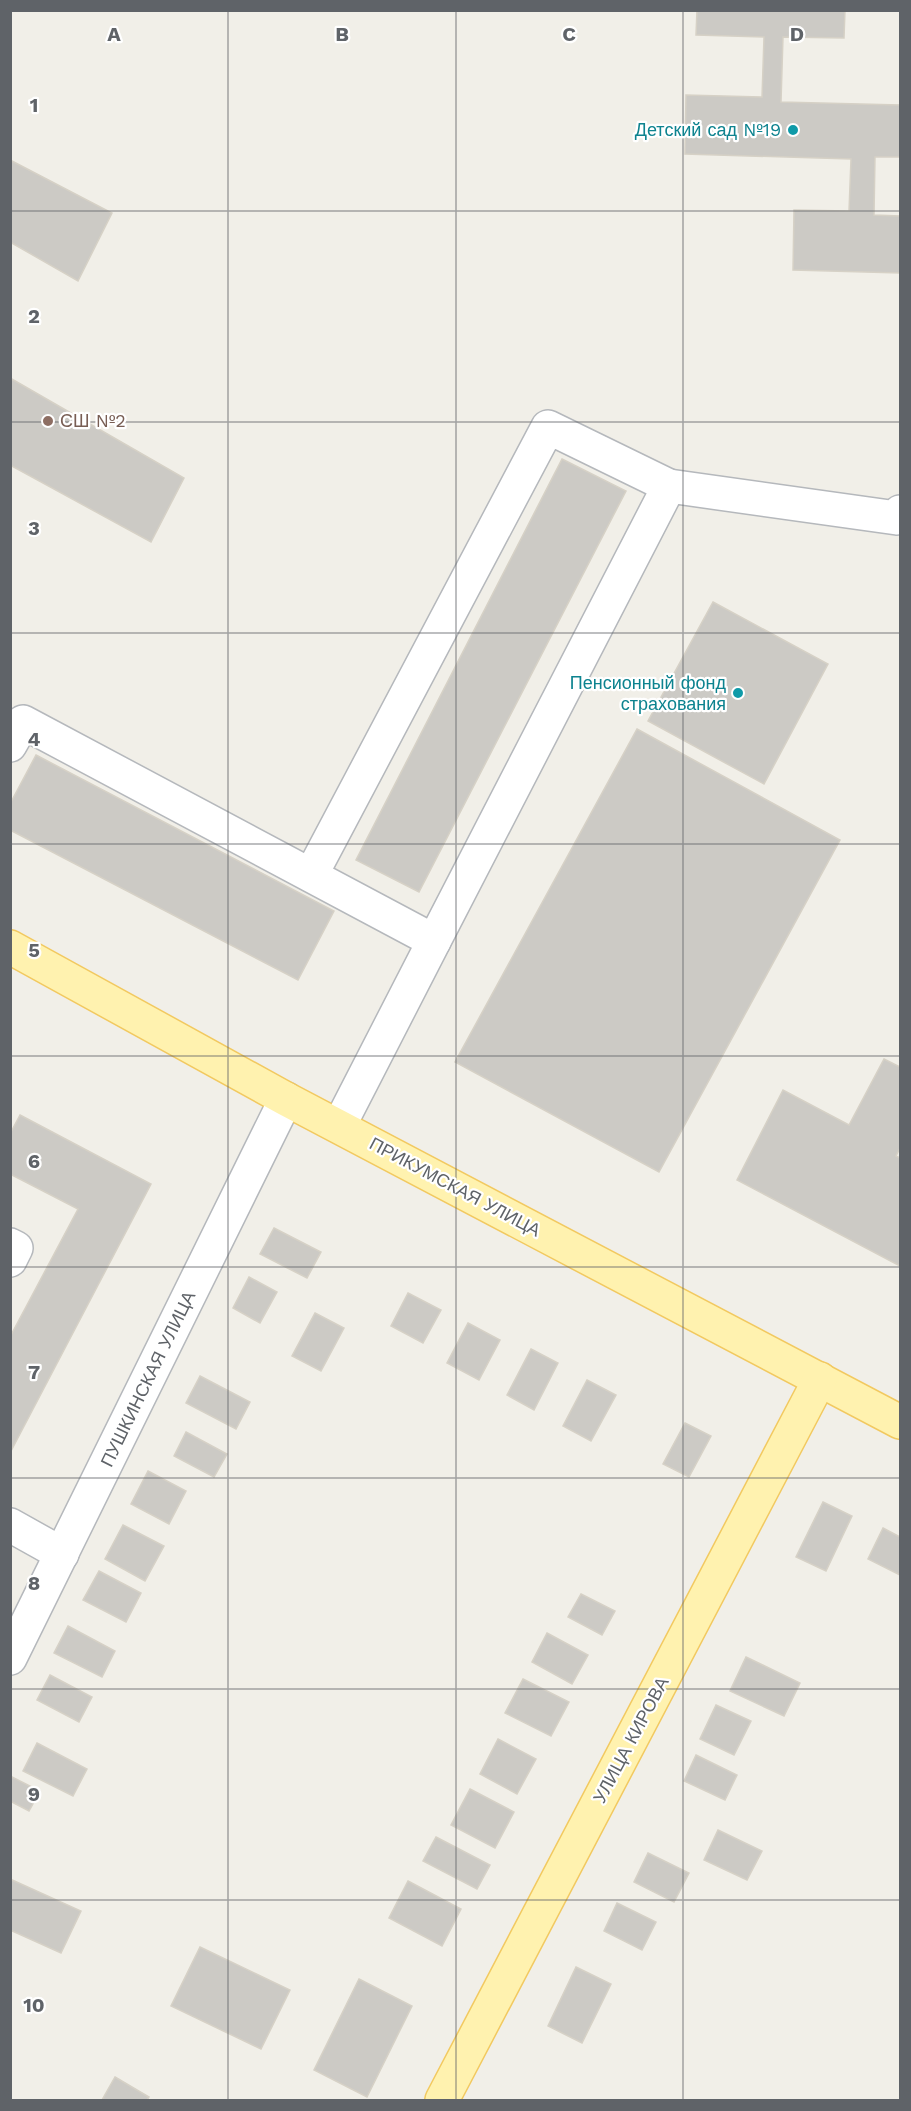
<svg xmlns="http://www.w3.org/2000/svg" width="911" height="2111" viewBox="0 0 911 2111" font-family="'Work Sans',sans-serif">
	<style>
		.building { fill: #cccac5; stroke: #d6d1c6; stroke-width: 1.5 }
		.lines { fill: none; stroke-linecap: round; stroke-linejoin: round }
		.minor-casing { stroke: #b5b8bc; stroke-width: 36 }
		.major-casing { stroke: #f2c960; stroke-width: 36 }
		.minor { stroke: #fff; stroke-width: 33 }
		.major { stroke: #fff2af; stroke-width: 33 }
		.grid { fill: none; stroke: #5f6368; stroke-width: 1.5; stroke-opacity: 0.55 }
		.culture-dot { fill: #0f9aa8; stroke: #fff; stroke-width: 2 }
		.education-dot { fill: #8d6e63; stroke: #fff; stroke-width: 2 }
		.labels { text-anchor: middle; stroke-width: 4.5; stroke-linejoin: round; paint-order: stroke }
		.culture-label { font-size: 18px; fill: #0d838f; stroke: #fff; text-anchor: end }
		.education-label { font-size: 18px; fill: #785e54; stroke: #fff; text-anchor: start }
		.street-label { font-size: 18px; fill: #5f6368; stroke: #fff }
		.grid-label { font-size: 20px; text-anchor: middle; font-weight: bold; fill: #5f6368; stroke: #fff; stroke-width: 4.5; stroke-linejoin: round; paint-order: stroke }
	</style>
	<rect width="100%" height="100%" fill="#f1efe8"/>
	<g class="building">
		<polygon points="697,10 845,10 844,38 783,37 781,102 900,105 900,157 875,157 874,215 900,216 900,273 793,270 794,210 849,211 851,159 685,154 686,95 762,97 764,37 696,35"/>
		<polygon points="10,160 112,213 78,281 10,242"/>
		<polygon points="10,378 184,478 151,542 10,465"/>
		<polygon points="562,459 626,491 419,892 356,860"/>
		<polygon points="713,602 828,664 764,784 648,721"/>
		<polygon points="637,729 840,840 659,1172 455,1062"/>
		<polygon points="36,755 334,911 298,980 10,830 10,804"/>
		<polygon points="884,1059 900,1067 900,1148 896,1156 900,1158 900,1266 737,1180 783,1090 849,1125"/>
		<polygon points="20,1115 151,1184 10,1453 10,1337 78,1209 10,1174 10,1134"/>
		<polygon points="274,1228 321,1252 307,1278 260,1254"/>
		<polygon points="249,1277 277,1292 260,1323 233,1308"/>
		<polygon points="408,1293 441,1310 423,1343 391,1326"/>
		<polygon points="315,1313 344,1328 321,1371 292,1356"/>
		<polygon points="468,1323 500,1340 479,1380 447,1363"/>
		<polygon points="531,1349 558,1363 534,1410 507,1395"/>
		<polygon points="200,1376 250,1402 236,1429 186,1403"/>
		<polygon points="587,1380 616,1395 591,1441 563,1426"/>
		<polygon points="685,1423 711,1436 689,1477 663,1464"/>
		<polygon points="186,1432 227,1454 214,1477 174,1456"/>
		<polygon points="148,1471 186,1491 169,1524 131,1504"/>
		<polygon points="823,1502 852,1516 826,1571 796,1557"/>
		<polygon points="123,1525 164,1546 145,1581 105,1559"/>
		<polygon points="883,1528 900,1537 900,1575 868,1559"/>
		<polygon points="99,1571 141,1593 126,1622 83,1600"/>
		<polygon points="581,1594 615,1611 602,1635 568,1617"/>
		<polygon points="68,1626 115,1651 102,1677 54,1653"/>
		<polygon points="547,1633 588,1655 572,1684 532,1662"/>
		<polygon points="746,1657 800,1683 784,1716 730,1691"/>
		<polygon points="50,1675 92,1697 79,1722 37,1700"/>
		<polygon points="523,1679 569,1702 551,1736 505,1713"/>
		<polygon points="716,1705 751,1721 734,1755 700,1739"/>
		<polygon points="498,1739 536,1759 517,1794 480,1774"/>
		<polygon points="37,1743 87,1769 73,1796 23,1771"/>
		<polygon points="696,1755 737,1775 725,1800 684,1781"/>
		<polygon points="10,1776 40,1791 29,1811 10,1801"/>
		<polygon points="470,1789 514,1812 495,1848 451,1825"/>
		<polygon points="718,1830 762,1851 747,1880 704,1860"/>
		<polygon points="436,1837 490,1865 477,1889 423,1861"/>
		<polygon points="648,1853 689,1873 674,1902 634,1882"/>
		<polygon points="10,1879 81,1911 61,1953 10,1930"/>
		<polygon points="408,1881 461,1909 442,1946 389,1918"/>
		<polygon points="617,1903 656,1922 642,1950 604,1931"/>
		<polygon points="200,1947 290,1990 261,2049 171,2006"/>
		<polygon points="576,1967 611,1984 582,2043 548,2026"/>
		<polygon points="359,1979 412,2006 367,2097 314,2070"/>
		<polygon points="115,2077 149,2097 147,2100 102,2100"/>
	</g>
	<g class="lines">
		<g class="minor-casing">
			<g id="minor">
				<polyline points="10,745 23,722 434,941 339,1126"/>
				<polyline points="311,875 548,427 669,486"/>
				<polyline points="434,941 669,486 897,518 900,512"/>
				<polyline points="10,1245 16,1248 10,1260"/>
				<polyline points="10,1525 62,1554"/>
				<polyline points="10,1658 286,1099"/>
			</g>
		</g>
		<g class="major-casing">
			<g id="major">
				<polyline points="10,947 286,1099 900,1422"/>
				<polyline points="442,2100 820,1379"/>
			</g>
		</g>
		<use href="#minor" class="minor"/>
		<use href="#major" class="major"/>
	</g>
	<path class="grid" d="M228,10v2090M456,10v2090M683,10v2090M10,211h890M10,422h890M10,633h890M10,844h890M10,1056h890M10,1267h890M10,1478h890M10,1689h890M10,1900h890"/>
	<g class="culture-dot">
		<circle cx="793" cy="130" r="6"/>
		<circle cx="738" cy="693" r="6"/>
	</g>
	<circle class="education-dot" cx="48" cy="421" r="6"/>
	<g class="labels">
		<g class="culture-label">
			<text x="781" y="136">Детский сад №19</text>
			<text x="726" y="689">Пенсионный фонд<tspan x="726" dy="21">страхования</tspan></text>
		</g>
		<g class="education-label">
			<text x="60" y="427">СШ №2</text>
		</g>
		<g class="street-label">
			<text transform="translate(455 1187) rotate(28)" y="6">ПРИКУМСКАЯ УЛИЦА</text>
			<text transform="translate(148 1379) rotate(-64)" y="6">ПУШКИНСКАЯ УЛИЦА</text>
			<text transform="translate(631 1740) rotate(-62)" y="6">УЛИЦА КИРОВА</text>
		</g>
	</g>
	<g class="grid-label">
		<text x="114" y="41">A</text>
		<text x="342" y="41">B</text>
		<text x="569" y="41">C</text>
		<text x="797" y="41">D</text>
		<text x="34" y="112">1</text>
		<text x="34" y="323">2</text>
		<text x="34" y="535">3</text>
		<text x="34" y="746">4</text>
		<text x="34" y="957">5</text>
		<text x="34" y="1168">6</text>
		<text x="34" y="1379">7</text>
		<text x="34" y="1590">8</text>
		<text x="34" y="1801">9</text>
		<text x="34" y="2012">10</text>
	</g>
	<rect width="911" height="2111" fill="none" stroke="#5f6368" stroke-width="24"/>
</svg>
